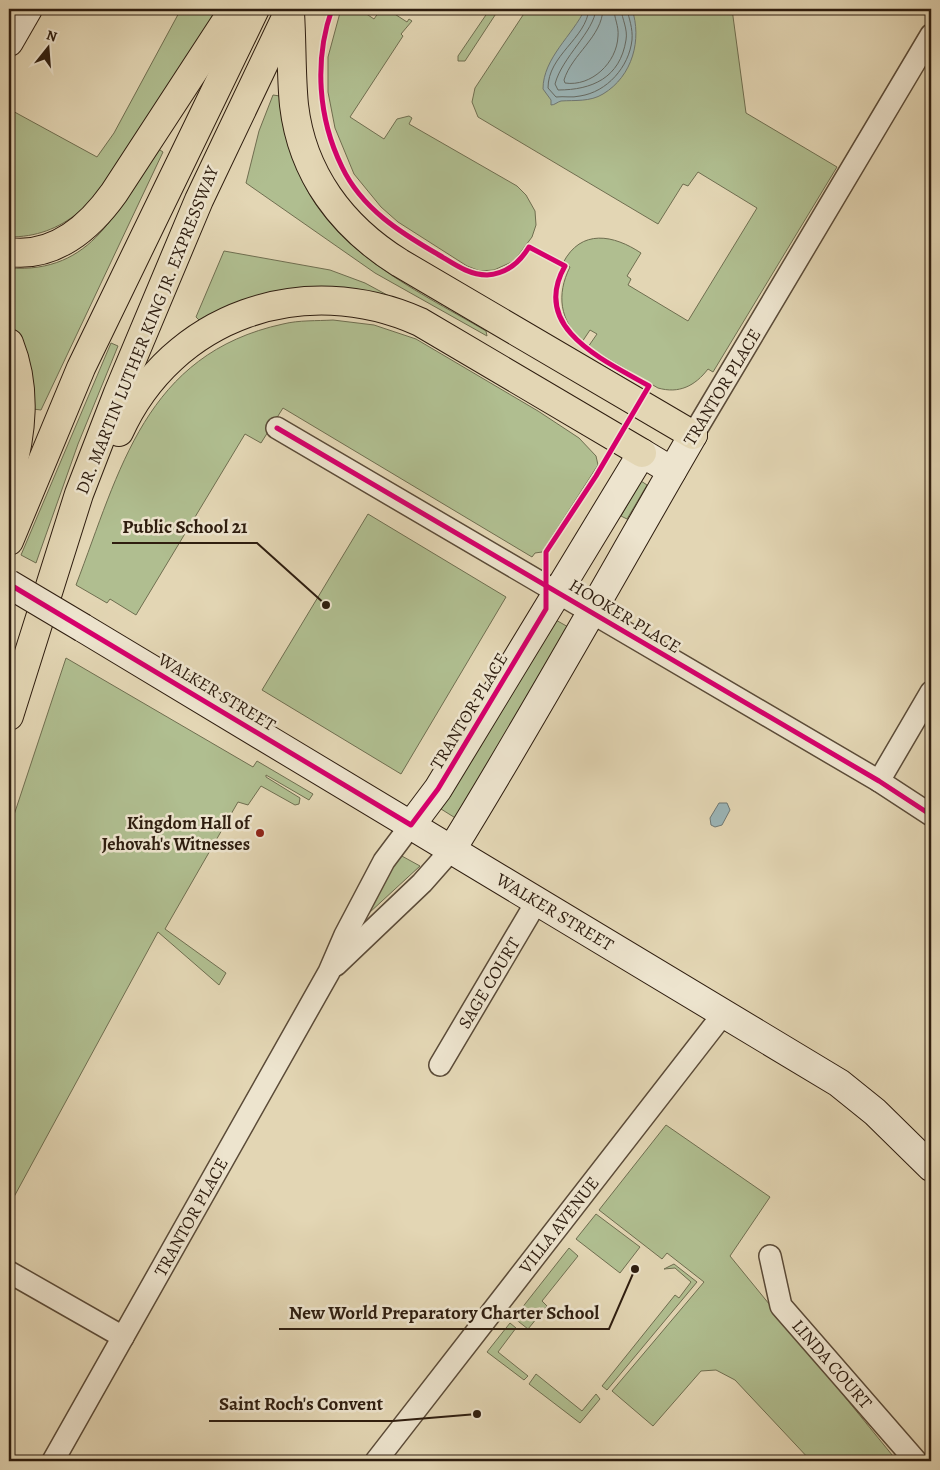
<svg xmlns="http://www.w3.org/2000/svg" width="940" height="1470" viewBox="0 0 940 1470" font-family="Alegreya,serif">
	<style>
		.green { fill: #b0be90; stroke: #6f6e50 }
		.water { fill: #9bb6b9; stroke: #6f7975 }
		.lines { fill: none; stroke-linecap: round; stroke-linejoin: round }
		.shore { stroke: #646a64; stroke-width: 1 }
		.street-casing { stroke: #5b4b38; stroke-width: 24 }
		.secondary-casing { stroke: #2e1d0f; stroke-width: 30 }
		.highway-casing { stroke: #2e1d0f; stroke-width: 30 }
		.street { stroke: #ede4ce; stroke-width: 21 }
		.secondary { stroke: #ede4ce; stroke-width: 28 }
		.highway { stroke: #e3d6b4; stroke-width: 28 }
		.secondary-bridge-casing { stroke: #2e1d0f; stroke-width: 30; stroke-linecap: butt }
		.secondary-bridge { stroke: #ede4ce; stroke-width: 28 }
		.cycleway-casing { stroke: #ede4ce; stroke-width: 8 }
		.cycleway { stroke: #d6006c; stroke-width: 5 }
		.poi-dot { fill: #8f2418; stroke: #ede4ce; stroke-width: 2 }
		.labels { text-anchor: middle; stroke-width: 5; stroke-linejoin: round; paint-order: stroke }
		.street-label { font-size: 18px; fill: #2e1d0f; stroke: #ede4ce }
		.poi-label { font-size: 18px; font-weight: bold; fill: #2e1d0f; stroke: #ede4ce; text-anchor: end }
		.leader { fill: none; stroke: #2e1d0f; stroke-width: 2 }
		.callout-dot { fill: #2e1d0f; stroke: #ede4ce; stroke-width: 2 }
		.callout-label { font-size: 19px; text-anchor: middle; font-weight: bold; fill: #2e1d0f; stroke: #ede4ce; stroke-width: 5; stroke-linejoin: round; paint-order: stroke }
	</style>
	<rect width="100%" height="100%" fill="#e3d6b4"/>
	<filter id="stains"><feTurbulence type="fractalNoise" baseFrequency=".004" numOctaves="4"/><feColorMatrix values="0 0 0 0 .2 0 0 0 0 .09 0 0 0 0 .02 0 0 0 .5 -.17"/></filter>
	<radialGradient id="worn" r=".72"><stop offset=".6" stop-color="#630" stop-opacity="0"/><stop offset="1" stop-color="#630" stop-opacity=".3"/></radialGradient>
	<g class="green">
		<path d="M181,9h36c-28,52 -62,102 -96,150 -13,18 -25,39 -42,53 -21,17 -43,25 -70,25v-128l88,48 17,-24z"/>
		<polygon points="341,9 363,9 362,11 374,19 381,9 387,9 407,22 409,19 412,21 401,34 403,36 350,117 384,139 397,119 409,116 412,118 409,124 517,186 526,195 535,211 536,225 532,237 514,261 494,270 480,271 467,266 398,222 381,207 354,174 335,128 328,92 328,57"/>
		<polygon points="490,9 499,9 465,61 458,61 458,56"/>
		<path d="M527,9h205l14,104 91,54 -124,205 -5,-3c-13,17 -29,25 -50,19l-70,-41 9,-13 -7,-4 -8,12c-22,-22 -26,-47 -12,-75l-7,-4c18,-35 51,-28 78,-10l-14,23 4,3 -3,6 60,36 69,-113 -59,-36 -10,14 -5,-2 -25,40 -180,-107 -6,-15 3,-14z"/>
		<path d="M273,95l7,1c4,21 8,43 14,63 27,88 119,129 192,172l1,5 -112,-63 -129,-90 13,-52z"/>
		<path d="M157,148l6,4 -122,258 -8,-1 -15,-68 -9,-18v-55c85,6 108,-59 148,-120z"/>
		<polygon points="224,251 330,270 365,283 402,303 201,322 196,317"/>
		<path d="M333,320l41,5 42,14 122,72 41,27 17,18 2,9 -56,87 -7,1 -3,4 -249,-149 -22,35 -16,-9 -109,181 -26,-16 -3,4 -31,-18c44,-115 69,-231 207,-261 16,-4 34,-3 50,-4z"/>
		<polygon points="111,343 118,346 78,444 36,563 21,555"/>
		<polygon points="641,481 647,485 627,519 621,516"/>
		<polygon points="368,514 506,597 401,774 262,690"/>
		<polygon points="554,619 570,628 457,819 441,809"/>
		<polygon points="66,658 253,767 257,761 313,794 309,800 266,775 266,777 300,798 299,804 295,805 261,786 248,805 238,802 165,929 226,973 219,985 158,932 9,1206 9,830"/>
		<polygon points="400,855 420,866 369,913 369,909"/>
		<polygon points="666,1125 770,1197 730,1256 897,1461 811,1461 735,1380 716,1370 701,1371 653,1426 612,1391 704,1282 667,1253 662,1259 599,1210"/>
		<polygon points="596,1214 640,1247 620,1273 576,1239"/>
		<polygon points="569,1248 578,1256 542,1301 547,1306 528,1329 514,1318"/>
		<polygon points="674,1264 697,1282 607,1390 602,1386 675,1295 679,1298 691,1282 675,1268 664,1269"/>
		<polygon points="510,1323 516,1328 498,1352 528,1376 524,1380 487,1352"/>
		<polygon points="536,1374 582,1411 596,1394 600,1399 580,1423 529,1384"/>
	</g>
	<g class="water">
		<path d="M585,9h47c10,30 1,67 -29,85 -13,8 -28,6 -42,7 -4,1 -6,4 -10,4v-5l-8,-11c0,-31 30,-54 42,-80z"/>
		<polygon points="719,803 727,803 730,810 722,825 715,827 711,825 710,818"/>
	</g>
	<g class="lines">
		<g class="shore">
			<path d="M589,9c-3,30 -41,46 -41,79l8,9c8,-1 16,1 24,-1 27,-4 49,-29 52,-56 1,-12 -3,-21 -5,-31"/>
			<path d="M596,9c-2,23 -34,48 -41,75l3,6c34,0 62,-12 68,-50 2,-11 -4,-21 -5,-31"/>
			<path d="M603,9c-1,28 -31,45 -39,71l1,3c26,4 52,-20 53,-47 1,-10 -4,-18 -4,-27"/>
		</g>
		<g class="street-casing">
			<g id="street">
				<polyline points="277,428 879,781 931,815"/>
				<polyline points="693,435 931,35"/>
				<polyline points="879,781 931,692"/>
				<polyline points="336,965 422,883 452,849"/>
				<polyline points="440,1065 537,901"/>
				<polyline points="770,1256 781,1306 916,1461"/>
				<polyline points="9,1272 123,1337"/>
				<polyline points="53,1461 329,972 345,935 384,861 411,825"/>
				<polyline points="376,1461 724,1013"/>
			</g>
		</g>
		<g class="secondary-casing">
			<g id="secondary">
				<polyline points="9,42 28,9"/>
				<polyline points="83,628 839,1083 875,1112 931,1167"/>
				<polyline points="411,825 438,789 642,453 672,471"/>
				<path d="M452,849c84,-136 161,-276 241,-414"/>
			</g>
		</g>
		<g class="highway-casing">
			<g id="highway">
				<path d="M290,13c2,30 1,62 4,92 8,69 48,122 106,158l293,172"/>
				<path d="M9,252c45,6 80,-24 105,-59l120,-184"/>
				<path d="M9,343c18,45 13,91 0,136"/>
				<path d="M119,432c53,-117 185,-162 301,-110l222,131"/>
				<polyline points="9,541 81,368 255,9"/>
				<polyline points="9,716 79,494 118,393 199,200 290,9"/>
			</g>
		</g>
		<use href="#street" class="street"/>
		<use href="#secondary" class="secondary"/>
		<use href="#highway" class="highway"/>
		<g class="secondary-bridge-casing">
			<polyline id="secondary-bridge" points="9,584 83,628"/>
		</g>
		<use href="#secondary-bridge" class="secondary-bridge"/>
		<g class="cycleway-casing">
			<g id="cycleway">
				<polyline points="277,428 879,781 931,815"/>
				<path d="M9,584l402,241 27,-36 108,-180v-57l50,-76 53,-90c-43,-25 -120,-57 -84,-120l-36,-19c-9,15 -23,27 -42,28 -18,0 -33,-11 -48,-20 -38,-22 -77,-46 -97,-88 -24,-49 -28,-107 -10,-158"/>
			</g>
		</g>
		<use href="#cycleway" class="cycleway"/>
	</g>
	<circle class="poi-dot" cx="260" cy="833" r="5"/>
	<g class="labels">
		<g class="street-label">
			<text transform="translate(147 330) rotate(-68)" y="6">DR. MARTIN LUTHER KING JR. EXPRESSWAY</text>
			<text transform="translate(722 387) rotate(-59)" y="6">TRANTOR PLACE</text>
			<text transform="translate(625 616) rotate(31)" y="6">HOOKER PLACE</text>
			<text transform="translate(217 692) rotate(31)" y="6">WALKER STREET</text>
			<text transform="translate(469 711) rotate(-59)" y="6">TRANTOR PLACE</text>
			<text transform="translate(555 912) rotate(31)" y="6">WALKER STREET</text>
			<text transform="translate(489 983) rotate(-59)" y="6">SAGE COURT</text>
			<text transform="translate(191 1217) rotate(-61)" y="6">TRANTOR PLACE</text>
			<text transform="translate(559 1225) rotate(-52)" y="6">VILLA AVENUE</text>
			<text transform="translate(832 1364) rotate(49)" y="6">LINDA COURT</text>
		</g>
		<g class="poi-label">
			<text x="250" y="829">Kingdom Hall of<tspan x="250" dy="21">Jehovah's Witnesses</tspan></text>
		</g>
	</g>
	<path class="leader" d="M326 605L257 543H112M635 1269L609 1329H279M477 1414L393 1421H209"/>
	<g class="callout-dot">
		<circle cx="326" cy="605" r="5"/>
		<circle cx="635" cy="1269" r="5"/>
		<circle cx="477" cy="1414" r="5"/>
	</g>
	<g class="callout-label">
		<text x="185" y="533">Public School 21</text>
		<text x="444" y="1319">New World Preparatory Charter School</text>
		<text x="301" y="1410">Saint Roch's Convent</text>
	</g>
	<rect width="940" height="1470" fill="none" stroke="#e3d6b4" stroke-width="30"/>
	<rect x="10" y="10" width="920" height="1450" fill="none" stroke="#2e1d0f" stroke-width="2.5"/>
	<rect x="15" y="15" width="910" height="1440" fill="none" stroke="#2e1d0f"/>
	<g transform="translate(48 48) rotate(17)" stroke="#ede4ce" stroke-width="4" paint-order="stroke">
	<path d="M0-4L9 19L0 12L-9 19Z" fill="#2e1d0f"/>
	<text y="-8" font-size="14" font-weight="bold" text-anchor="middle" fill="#2e1d0f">N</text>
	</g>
	<rect width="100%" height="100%" filter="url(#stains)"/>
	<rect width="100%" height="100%" fill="url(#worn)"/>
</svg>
